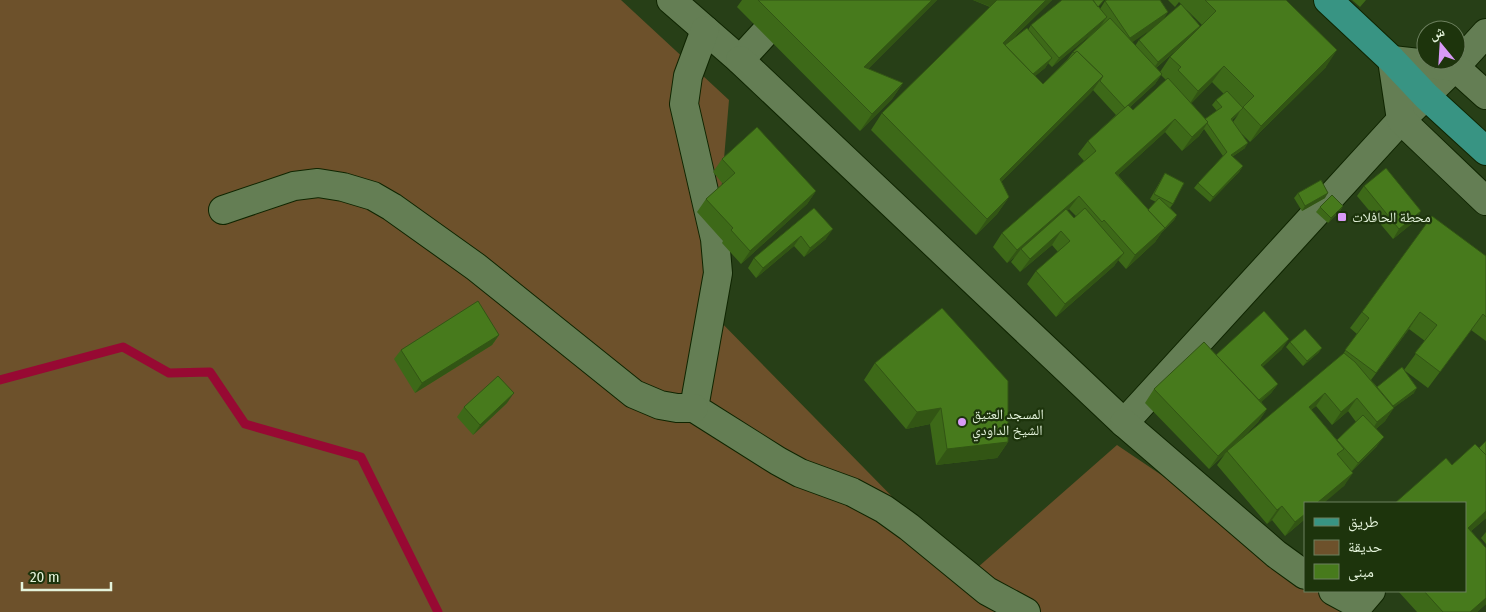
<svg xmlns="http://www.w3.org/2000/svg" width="1486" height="612" viewBox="0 0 1486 612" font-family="'Fira Sans Condensed','Noto Naskh Arabic',sans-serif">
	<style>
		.green { fill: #6d512b }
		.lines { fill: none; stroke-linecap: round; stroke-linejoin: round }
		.stream { stroke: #970933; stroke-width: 9 }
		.minor-casing { stroke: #0f2500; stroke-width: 30 }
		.major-casing { stroke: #0f2500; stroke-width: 30 }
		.minor { stroke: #647e54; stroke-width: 28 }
		.major { stroke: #389483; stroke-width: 28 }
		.wall { fill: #3d6918; fill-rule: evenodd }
		.shaded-wall { fill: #325514 }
		.building { fill: #477a1c; stroke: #325514 }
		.poi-dot { fill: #d99af7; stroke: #1d340c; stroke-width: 2 }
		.labels { text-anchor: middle; stroke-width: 4.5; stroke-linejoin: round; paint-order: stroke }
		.poi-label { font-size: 14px; fill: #e4f3db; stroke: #1d340c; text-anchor: start }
	</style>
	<rect width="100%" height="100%" fill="#273f17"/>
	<polygon class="green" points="0,0 621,0 729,100 711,312 969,575 1117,445 1305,572 1305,591 1332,591 1363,612 0,612"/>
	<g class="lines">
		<polyline class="stream" points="0,380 123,347 169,373 210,372 245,424 361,457 438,612"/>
		<g class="minor-casing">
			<g id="minor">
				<polyline points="671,0 740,60 795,0"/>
				<polyline points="705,30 688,76 684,104 715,239 718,273 694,408 778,461 800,473 852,492 884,509 909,527 987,591 1026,612"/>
				<polyline points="740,60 1124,423 1401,120 1455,67 1486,33"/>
				<polyline points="1486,95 1455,67 1392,60 1401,120 1486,201"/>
				<polyline points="223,210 294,186 318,183 343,187 373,196 392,207 476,267 634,394 660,405 677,408 694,408"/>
				<polyline points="1124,423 1276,554 1305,575"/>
				<polyline points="1333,591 1359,605 1371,591"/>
			</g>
		</g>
		<g class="major-casing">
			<polyline id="major" points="1328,0 1392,60 1426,96 1486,151"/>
		</g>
		<use href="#minor" class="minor"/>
		<use href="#major" class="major"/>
	</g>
	<g class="wall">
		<polygon points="742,0 937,0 868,69 903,83 892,99 860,131 737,7"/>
		<path d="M973,0h79l-45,44 21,-14 3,-5 68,-18 1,2 5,-8 59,18 17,-15 -2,-2 -4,5 -7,-7h118l40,67 -76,75 -8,-8 3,14 -13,9 11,9 -4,6 -29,30 -16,-14 4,-5 25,-27 -19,-27 -5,7 -17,15 -17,-19 -47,43 30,35 8,-8 -6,-3 15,-26 8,31 -3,4 7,7 -3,5 -12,12 -7,10 -29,27 -8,-9 -4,6 -58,51 -29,-33 9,-13 22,-19 -6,-7 -32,27 -9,-10 4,-5 -8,6 -14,-16 9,-14 82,-72 -6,-7 10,-13 28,-26 -23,-25 -92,92 8,15 -12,17 -21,21 -105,-105 11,-17 108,-106zM1186,9l16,16 -5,5 3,-4zM1155,26l-16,14 -4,6 -3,-4zM1095,31l-22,21 -6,8 -24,24 -8,-8 10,-8 3,-5 4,4zM1182,45l-12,12 -10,15 -4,-4zM1161,75l5,5 -33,30 -3,-3 25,-23zM1212,82l12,12 -8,6 -4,5 5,6 -12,8 -14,-16zM1238,115l-5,7 -1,-2zM1069,209l7,7 -2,2 -7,-7z"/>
		<polygon points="1352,0 1366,0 1360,7"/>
		<polygon points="722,159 816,191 807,204 741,264 722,243 723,241 697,212 706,199 723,184 713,172"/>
		<polygon points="1364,186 1421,211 1415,221 1393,239 1357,196"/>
		<polygon points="1298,193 1325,198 1302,211 1294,198"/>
		<polygon points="1343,206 1340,211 1328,223 1316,212 1320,207"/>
		<polygon points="814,208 826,239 804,257 794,246 756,278 748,268 754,258"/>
		<path d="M1486,256v85l-15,-11 -43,58 -24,-18 10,23 -20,14 -9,14 -9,8 1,17 -25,25 -8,15 -39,17v16l-20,17 -13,-16 -5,4 -50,-59 8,-11 -16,15 -64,-66 9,-14 62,-34 66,-6 -20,18 16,17 -7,9 -10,9 6,7 -9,13 -23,23 108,-91 14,-20 -7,-6 12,-16zM1409,329l16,12 -21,29 -27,17 -6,-7zM1316,406l16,19 16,-14 8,11 -19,18 -26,-30z"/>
		<polygon points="499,335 492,345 415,393 394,359 401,350"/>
		<polygon points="1290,342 1322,348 1318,353 1303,366 1286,347"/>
		<polygon points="875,363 1008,442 997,458 936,465 930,424 906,429 864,380"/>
		<polygon points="507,403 473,435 457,417 464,407"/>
		<polygon points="1486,441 1486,518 1471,531 1486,548 1486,604 1477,612 1417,612 1398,591 1465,591 1452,465 1479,448"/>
		<polygon points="1486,532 1486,544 1481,538"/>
	</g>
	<g class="shaded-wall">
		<polygon points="932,0 937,0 853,84 864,67"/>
		<polygon points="973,0 1000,0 994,8"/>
		<polygon points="1046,0 1052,0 1004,47 1003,43"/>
		<polygon points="1168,12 1162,22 1124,48 1130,38"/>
		<polygon points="1107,17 1100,27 1052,67 1059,58"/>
		<polygon points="1200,26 1193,35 1151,72 1158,62"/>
		<polygon points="1337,50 1326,67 1250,142 1261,126"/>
		<polygon points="1052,58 1045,68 1022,87 1029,78"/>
		<polygon points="1224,66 1212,82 1187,108 1198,91"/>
		<polygon points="1162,74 1155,84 1118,118 1125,108"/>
		<polygon points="1103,76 1091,93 988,195 1000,179"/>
		<polygon points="903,83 892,99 860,131 872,114"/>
		<polygon points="1241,109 1238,115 1227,124 1231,119"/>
		<polygon points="1175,119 1165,132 1106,186 1115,173"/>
		<polygon points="1208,122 1199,136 1182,151 1192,137"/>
		<polygon points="1248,143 1245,148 1227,160 1231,155"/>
		<polygon points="1243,166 1239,172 1210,202 1213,197"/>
		<polygon points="816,191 807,204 741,264 750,251"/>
		<polygon points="1328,193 1325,198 1302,211 1305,206"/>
		<polygon points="1079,196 1069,209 1022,250 1021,249 1015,257 1007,263 1017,250"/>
		<polygon points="1009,197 997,214 976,235 987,219"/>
		<polygon points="1343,206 1340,211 1328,223 1331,218"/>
		<polygon points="1421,211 1415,221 1393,239 1399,229"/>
		<polygon points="1177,215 1174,220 1162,232 1155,242 1126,269 1135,255"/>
		<polygon points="833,229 826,239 804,257 810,248"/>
		<polygon points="1061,231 1052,245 1020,272 1030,259"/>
		<polygon points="801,236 794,246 756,278 763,268"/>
		<polygon points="1124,253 1114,266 1056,317 1065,304"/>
		<polygon points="1420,312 1409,329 1364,389 1376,373"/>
		<polygon points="499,335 492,345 415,393 422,383"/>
		<polygon points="1289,339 1282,349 1254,375 1261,365"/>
		<polygon points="1322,348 1318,353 1303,366 1307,361"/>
		<polygon points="1278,384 1271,393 1251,412 1258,402"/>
		<polygon points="1417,388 1414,393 1388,412 1391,407"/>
		<polygon points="514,393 507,403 473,435 480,425"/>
		<polygon points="1325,393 1316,406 1299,420 1309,407"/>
		<polygon points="1357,398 1348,411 1332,425 1341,412"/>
		<polygon points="941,408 930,424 906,429 917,412"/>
		<polygon points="1394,408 1385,421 1368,436 1377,422"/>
		<polygon points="1267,409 1258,422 1209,469 1218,456"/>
		<polygon points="1384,437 1377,446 1351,472 1358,463"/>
		<polygon points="1008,442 997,458 936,465 947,449"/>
		<polygon points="1353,473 1344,486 1324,503 1317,503"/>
		<polygon points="1282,506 1272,520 1267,524 1277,510"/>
		<polygon points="1486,511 1486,518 1465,536 1468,528"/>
		<polygon points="1305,514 1305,519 1285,536 1295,522"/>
		<polygon points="1486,598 1486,604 1477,612 1470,612"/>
	</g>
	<g class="building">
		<polygon points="758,0 932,0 864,67 903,83 872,114"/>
		<polygon points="997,0 1046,0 1003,43 1043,84 1077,51 1103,76 1000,179 1009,197 987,219 882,113"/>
		<polygon points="1062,0 1093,0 1107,17 1059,58 1031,25"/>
		<polygon points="1093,0 1104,0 1098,7"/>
		<polygon points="1107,0 1160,0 1168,12 1130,38 1105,1"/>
		<polygon points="1205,0 1286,0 1337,50 1261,126 1243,107 1254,96 1224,66 1198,91 1178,70 1181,67 1170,57 1216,11"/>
		<polygon points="1181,4 1200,26 1158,62 1139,40"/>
		<polygon points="1110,18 1162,74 1125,108 1100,81 1103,76 1077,51 1074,53 1073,52"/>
		<polygon points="1027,28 1052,58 1033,74 1005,45"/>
		<polygon points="1168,78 1208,122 1192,137 1175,119 1115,173 1165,228 1135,255 1104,220 1102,222 1079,196 1017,250 1002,233 1096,151 1088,141 1128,105 1133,110"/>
		<polygon points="1227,91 1243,108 1231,119 1248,143 1231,155 1243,166 1213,197 1198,183 1227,152 1207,123 1208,122 1205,119 1222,107 1216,100"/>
		<polygon points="757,127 816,191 750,251 731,230 733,228 706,199 735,173 722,159"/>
		<polygon points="1386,168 1421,211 1399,229 1364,186"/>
		<polygon points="1165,173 1184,183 1173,204 1154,194"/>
		<polygon points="1321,180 1328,193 1305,206 1298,193"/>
		<polygon points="1332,195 1343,206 1331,218 1320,207"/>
		<polygon points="1159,198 1177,215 1165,228 1148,210"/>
		<polygon points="814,208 833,229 810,248 801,236 763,268 754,258"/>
		<polygon points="1085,208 1124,253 1065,304 1036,271 1070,241 1061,231 1030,259 1021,249 1066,209 1074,218"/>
		<polygon points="1432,216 1486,256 1486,317 1483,314 1440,372 1415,353 1437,325 1420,312 1376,373 1345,350 1369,318 1362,312"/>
		<polygon points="478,301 499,335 422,383 401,350"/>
		<polygon points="942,308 1008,381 1008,442 947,449 941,408 917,412 875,363"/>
		<polygon points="1264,311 1289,339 1261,365 1278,384 1259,400 1216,355"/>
		<polygon points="1305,329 1322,348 1307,361 1290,342"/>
		<polygon points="1204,342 1267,409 1218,456 1154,389"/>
		<polygon points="1344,353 1355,362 1394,408 1377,422 1357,398 1341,412 1325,393 1309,407 1344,449 1337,454 1353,473 1317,503 1305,503 1305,514 1295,522 1282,506 1277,510 1227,451"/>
		<polygon points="1402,367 1417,388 1393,406 1377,387"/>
		<polygon points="498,376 514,393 480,425 464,407"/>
		<polygon points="1363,415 1384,437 1358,463 1337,440"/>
		<polygon points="1486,441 1486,455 1479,448"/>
		<polygon points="1475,444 1486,455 1486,511 1468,528 1486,548 1486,598 1470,612 1443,612 1424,591 1465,591 1465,503 1395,503 1446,458 1452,465"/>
	</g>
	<g class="poi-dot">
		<rect x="1337" y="212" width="10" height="10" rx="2.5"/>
		<circle cx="962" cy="422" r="5"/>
	</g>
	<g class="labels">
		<g class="poi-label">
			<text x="1352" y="222">محطة الحافلات</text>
			<text x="972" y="419">المسجد العتيق<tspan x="972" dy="16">الشيخ الداودي</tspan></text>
		</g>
	</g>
	<rect x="1304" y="502" width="162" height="90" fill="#1d340c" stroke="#6d805f"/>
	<rect x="1314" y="518" width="25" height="8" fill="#389483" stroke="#6d805f"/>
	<text x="1348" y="527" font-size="15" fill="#e4f3db">طريق</text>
	<rect x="1314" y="540" width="25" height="15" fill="#6d512b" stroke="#6d805f"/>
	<text x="1348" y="552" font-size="15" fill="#e4f3db">حديقة</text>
	<rect x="1314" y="564" width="25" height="15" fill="#477a1c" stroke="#6d805f"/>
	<text x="1348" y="577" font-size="15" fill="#e4f3db">مبنى</text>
	<g transform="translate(1441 45) rotate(342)"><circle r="24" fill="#1d340c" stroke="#6d805f"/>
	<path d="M0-4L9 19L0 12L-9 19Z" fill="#d99af7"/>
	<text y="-8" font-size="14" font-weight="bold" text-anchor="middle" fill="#e4f3db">ش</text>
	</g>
	<path d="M22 582v8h89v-8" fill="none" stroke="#e4f3db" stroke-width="2.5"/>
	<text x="30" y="582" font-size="15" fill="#e4f3db" stroke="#1d340c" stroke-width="4" paint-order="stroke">20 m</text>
</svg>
